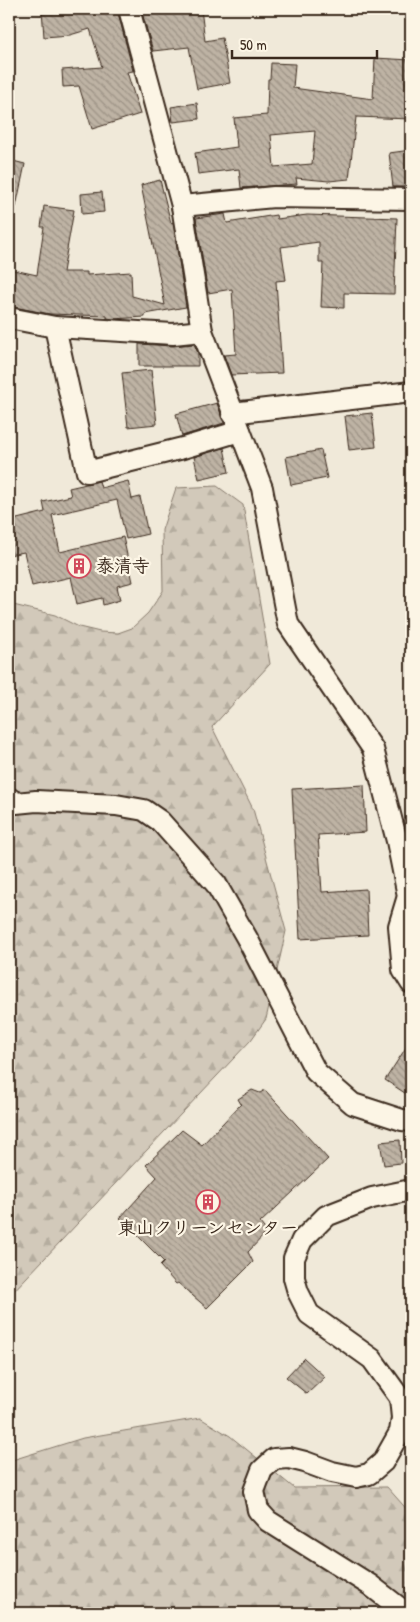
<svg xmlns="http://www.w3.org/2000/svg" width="420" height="1622" viewBox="0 0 420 1622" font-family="'Patrick Hand','Klee One',sans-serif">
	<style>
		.forest { fill: url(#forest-firs); stroke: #867a6c }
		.building { fill: url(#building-back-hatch); stroke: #3b2a1e; fill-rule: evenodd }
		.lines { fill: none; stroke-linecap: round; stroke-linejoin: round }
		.minor-casing { stroke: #3b2a1e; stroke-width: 24 }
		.path { stroke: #3b2a1e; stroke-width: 3; stroke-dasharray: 1 4; stroke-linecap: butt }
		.minor { stroke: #fcf5e5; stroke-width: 20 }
		.labels { text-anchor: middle; stroke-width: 4.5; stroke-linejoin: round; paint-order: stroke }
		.poi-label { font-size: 18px; font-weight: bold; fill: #3b2a1e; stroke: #fcf5e5; text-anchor: start }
	</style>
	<defs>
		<pattern id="forest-firs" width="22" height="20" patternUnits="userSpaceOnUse" patternTransform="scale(1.25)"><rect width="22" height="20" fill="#d2c9ba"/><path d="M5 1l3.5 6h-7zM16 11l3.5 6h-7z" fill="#b5ad9f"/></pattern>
		<pattern id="building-back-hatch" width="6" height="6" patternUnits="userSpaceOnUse" patternTransform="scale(1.25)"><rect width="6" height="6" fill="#beb3a4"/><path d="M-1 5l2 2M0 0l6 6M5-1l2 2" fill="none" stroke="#9c9285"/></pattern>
	</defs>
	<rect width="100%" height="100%" fill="#f0e9d9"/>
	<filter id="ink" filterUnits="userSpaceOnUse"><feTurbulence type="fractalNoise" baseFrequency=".02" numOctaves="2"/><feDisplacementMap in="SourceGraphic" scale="10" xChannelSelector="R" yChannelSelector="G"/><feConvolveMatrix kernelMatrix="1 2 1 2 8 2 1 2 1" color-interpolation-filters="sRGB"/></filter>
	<g filter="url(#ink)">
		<g class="forest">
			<polygon points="217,486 243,505 270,664 212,727 253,809 286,931 266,1019 251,1040 9,1296 9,604 55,615 79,627 100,632 118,633 132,628 148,613 163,591 162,530 176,488"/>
			<polygon points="200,1418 230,1436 294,1488 387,1487 411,1514 411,1613 9,1613 9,1461 83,1438"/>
		</g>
		<g class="building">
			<polygon points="42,9 117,9 133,71 127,72 140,114 92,129 79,86 63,87 62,70 102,67 90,29 70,35 44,37"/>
			<polygon points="141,9 201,9 205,41 222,38 230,83 197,89 189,47 153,51"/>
			<path d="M375,58l36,2v59l-55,-2 -7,62 -20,2 -33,-3 1,6 -56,4 -2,-19 -41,5 -3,-21 42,-6 -3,-29 33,-3 1,-36h2l1,-16 24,1 -2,24 80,11zM315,131l-3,33 -38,3 -3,-32z"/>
			<polygon points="197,103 199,119 173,122 171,107"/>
			<polygon points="411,150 411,187 393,187 389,153"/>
			<polygon points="9,160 25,164 16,207 9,206"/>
			<polygon points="160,180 171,223 173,222 186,307 145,314 145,317 113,319 107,318 107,316 50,314 9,306 9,269 37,275 44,227 41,227 44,206 74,210 63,272 87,272 87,275 131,272 132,296 165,305 141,185"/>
			<polygon points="102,192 104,212 82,214 81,194"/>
			<polygon points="225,214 227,223 276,215 277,219 307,215 397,218 394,294 344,293 344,308 321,307 323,263 319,263 319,242 281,247 286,280 276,281 282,373 231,375 224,355 236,354 232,289 208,293 196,218"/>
			<polygon points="139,344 172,346 194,344 198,353 198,366 139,366"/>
			<polygon points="151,370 157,424 128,427 122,373"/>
			<polygon points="217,403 224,423 182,436 176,414"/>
			<polygon points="372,413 376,447 349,450 345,416"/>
			<polygon points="224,448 229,472 199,479 194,457"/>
			<polygon points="321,450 327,478 291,485 286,457"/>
			<polygon points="99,481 101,488 128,481 132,499 140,497 148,534 126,539 117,500 52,515 60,552 123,537 133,582 117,586 120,600 103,605 102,598 77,604 71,577 32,586 24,552 9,555 9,521 45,512 43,502 71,496 69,488"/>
			<polygon points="364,785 366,832 318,835 322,892 366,889 368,935 300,939 292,789"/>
			<polygon points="411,1040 411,1097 385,1080"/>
			<polygon points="252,1090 260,1093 265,1090 328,1159 260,1223 267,1232 248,1252 253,1262 207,1308 178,1283 176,1284 160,1266 164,1262 120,1218 157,1177 146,1165 182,1130 202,1145 241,1104 238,1099"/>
			<polygon points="400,1140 401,1163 384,1165 380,1142"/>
			<polygon points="304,1358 325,1377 307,1394 286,1377"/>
		</g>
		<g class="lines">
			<g class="minor-casing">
				<g id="minor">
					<polyline points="129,9 182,206 202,331 262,488 288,624 373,749 397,841 408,896"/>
					<polyline points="182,206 274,197 411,199"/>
					<polyline points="9,318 55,327 173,334 202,331"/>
					<polyline points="55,327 87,472 183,448 240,431"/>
					<polyline points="232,413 411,392"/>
					<polyline points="9,798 16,803 36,801 116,805 144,810 160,821 216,884 248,940 316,1072 353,1104 402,1120 411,1121"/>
					<polyline points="411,892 408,896 399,926 403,970 411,983"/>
					<polyline points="406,1613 370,1585 268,1521 258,1510 254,1491 262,1470 274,1459 289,1458 305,1462 332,1472 356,1477 369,1474 383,1462 400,1432 402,1418 400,1398 372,1359 309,1314 298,1292 294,1278 294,1258 302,1240 326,1216 372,1198 411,1190"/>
				</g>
			</g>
			<polyline class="path" points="406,1588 411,1580"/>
			<use href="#minor" class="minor"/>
		</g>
	</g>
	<defs>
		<g id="building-ring" transform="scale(1.25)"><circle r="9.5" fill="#fcf5e5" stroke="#d1495b" stroke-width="1.5"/><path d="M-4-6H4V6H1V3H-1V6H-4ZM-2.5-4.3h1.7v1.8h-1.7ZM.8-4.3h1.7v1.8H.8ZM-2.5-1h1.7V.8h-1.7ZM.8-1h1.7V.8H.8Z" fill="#d1495b"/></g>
	</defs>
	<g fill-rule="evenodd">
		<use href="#building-ring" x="79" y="566"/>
		<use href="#building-ring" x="208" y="1202"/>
	</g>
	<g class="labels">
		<g class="poi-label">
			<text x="96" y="572">泰清寺</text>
			<text x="208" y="1234" text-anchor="middle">東山クリーンセンター</text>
		</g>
	</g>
	<rect width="420" height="1622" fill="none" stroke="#fcf5e5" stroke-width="30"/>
	<rect x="15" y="15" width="390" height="1592" fill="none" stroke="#3b2a1e" stroke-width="2" filter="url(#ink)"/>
	<path d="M232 50v8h145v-8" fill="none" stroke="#3b2a1e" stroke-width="2.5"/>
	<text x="240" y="50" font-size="15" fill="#3b2a1e" stroke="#fcf5e5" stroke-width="4" paint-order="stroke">50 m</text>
</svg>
